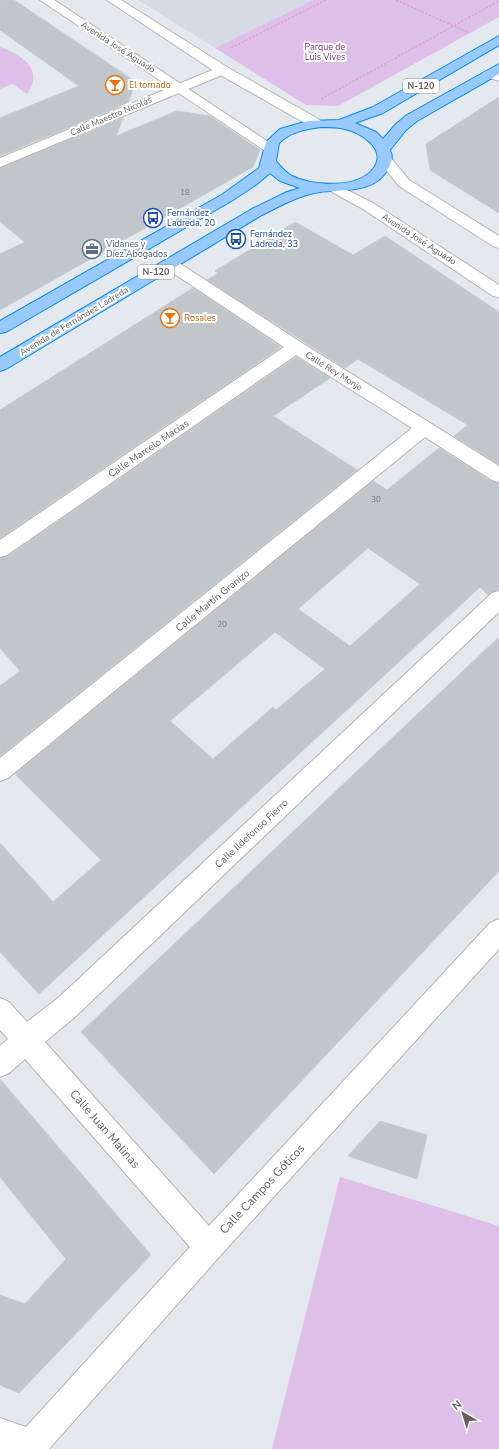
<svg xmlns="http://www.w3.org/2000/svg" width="499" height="1449" viewBox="0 0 499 1449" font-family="'Nunito Sans',sans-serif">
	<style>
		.education { fill: #d5dbe1 }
		.green { fill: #ddbfe7 }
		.building { fill: #c0c6ca; stroke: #c2ccd4; fill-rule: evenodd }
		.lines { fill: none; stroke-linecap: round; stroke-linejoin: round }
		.service-casing { stroke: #b7b2af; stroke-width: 2 }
		.minor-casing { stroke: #b7b2af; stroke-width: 2 }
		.secondary-casing { stroke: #b9b4b0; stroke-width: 2 }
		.trunk-casing { stroke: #008af2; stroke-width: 2 }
		.path { stroke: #d9a2d9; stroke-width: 1.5; stroke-dasharray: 2.5 1.5; stroke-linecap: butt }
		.service { fill: #fff; fill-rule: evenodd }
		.minor { fill: #fff; fill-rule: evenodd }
		.secondary { fill: #fff; fill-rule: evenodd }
		.trunk { fill: #99caff; fill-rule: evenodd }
		.labels { text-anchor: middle; stroke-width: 4; stroke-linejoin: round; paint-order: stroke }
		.number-label { font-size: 8px; fill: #7c7878 }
		.far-street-label { font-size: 9px; fill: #655e5c; stroke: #fff }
		.far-park-label { font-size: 9px; fill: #79348b; stroke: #fff }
		.far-food-label { font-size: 9px; fill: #c56008; stroke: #fff; text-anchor: start }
		.shield { fill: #fff; stroke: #938e8d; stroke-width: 1 }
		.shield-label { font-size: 9px; font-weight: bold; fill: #655e5c }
		.far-transit-label { font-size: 9px; fill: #164399; stroke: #fff; text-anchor: start }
		.far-service-label { font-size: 9px; fill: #4e5e75; stroke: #fff; text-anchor: start }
		.street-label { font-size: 10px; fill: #655e5c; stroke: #fff }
		.near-street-label { font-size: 12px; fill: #655e5c; stroke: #fff }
	</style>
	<rect width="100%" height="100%" fill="#e4e9ef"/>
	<polygon class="education" points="138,0 313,0 215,48"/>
	<g class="green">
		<polygon points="313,0 499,0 499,17 338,106 306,105 215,48"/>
		<path d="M0,47c22,8 45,23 27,47l-14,-10 -13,5z"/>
		<polygon points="340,1177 499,1226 499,1449 272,1449"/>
	</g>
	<g class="building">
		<polygon points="0,0 14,0 136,82 128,103 0,156 0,118 79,86 0,30"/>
		<polygon points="499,97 499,213 430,170 426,144"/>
		<polygon points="177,111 210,116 260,150 253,167 0,310 0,254 25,242 0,222 0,168 123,118 116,136"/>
		<polygon points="295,222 353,255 385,236 499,312 499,464 454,436 468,425 358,359 345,368 207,280 218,273 215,271"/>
		<polygon points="193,288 281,347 0,538 0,410"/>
		<polygon points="296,357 330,378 273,416 357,470 0,756 0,686 20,671 0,648 0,558 8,556"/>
		<path d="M439,448l52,33 8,2v107l-7,2 -4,3 -8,-8 -441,407 -39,-42v-109l53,59 48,-42 -86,-86 358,-293 14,9zM368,548l52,36 -70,62 -52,-37zM275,632l50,37 -49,41 -3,-3 -60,52 -43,-38z"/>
		<polygon points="499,637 499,871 214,1174 81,1032"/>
		<polygon points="0,1079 151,1255 19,1393 0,1385 0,1295 25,1304 66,1259 0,1177"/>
		<polygon points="380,1121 427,1135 417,1179 348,1156"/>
	</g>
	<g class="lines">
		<g class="service-casing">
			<polygon id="service" points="488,71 499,74 499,81 484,76 482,74 484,72"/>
		</g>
		<g class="minor-casing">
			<g id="minor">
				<polygon points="222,66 227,67 229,70 227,73 0,167 0,158"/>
				<polygon points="170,259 176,261 302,343 499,466 499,482 492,480 425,437 8,778 0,781 0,758 412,428 296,355 7,555 0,557 0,540 284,347 164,267 162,264 164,261"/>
				<polygon points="499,591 499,612 76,1016 45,1042 209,1226 490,923 499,919 499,949 219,1257 49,1449 0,1449 0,1418 26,1427 190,1247 25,1059 9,1073 0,1077 0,1046 8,1039 0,1030 0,998 9,1002 27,1022 58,998 492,593"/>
			</g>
		</g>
		<g class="secondary-casing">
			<g id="secondary">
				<polygon points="40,0 54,0 276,147 274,150 264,150"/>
				<polygon points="107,0 121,0 227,67 320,120 322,123 320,126 310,126 217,73"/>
				<polygon points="385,156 390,157 409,180 499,236 499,248 493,246 399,186 378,160 380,157"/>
				<polygon points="337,185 373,203 499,285 499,297 493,296 363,209 332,192 330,189 332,186"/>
			</g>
		</g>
		<g class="trunk-casing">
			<path id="trunk" d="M499,36v9l-116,68 -28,10 21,9 7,7 13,-15 11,-9 92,-51v10l-82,47 -11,9 -16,20c3,7 2,10 -1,17 -13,27 -45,22 -69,25 -21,3 -40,14 -58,23l-256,154 -6,2v-14l252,-148 35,-17 13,-4 -20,-7 -10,-8 -13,11 -24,16 -227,132 -6,1v-12l223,-127 36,-26 7,-26 14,-13 28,-8 31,-1 34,-13zM321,127c8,0 16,0 24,2 17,4 43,21 28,40 -15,20 -61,17 -81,7 -7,-4 -12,-10 -16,-15l3,-18c11,-11 27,-14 42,-16z"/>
		</g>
		<g class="path">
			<polyline points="396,0 467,32"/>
			<polyline points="231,48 326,0"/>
			<polyline points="321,99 499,1"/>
		</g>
		<use href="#service" class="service"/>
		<use href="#minor" class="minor"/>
		<use href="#secondary" class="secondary"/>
		<use href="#trunk" class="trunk"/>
	</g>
	<defs>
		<g id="bar-ring" transform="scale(1)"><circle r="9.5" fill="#fff" stroke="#e8710a" stroke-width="1.5"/><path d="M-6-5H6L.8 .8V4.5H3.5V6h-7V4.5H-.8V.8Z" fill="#e8710a"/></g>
		<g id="bus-ring" transform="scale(1)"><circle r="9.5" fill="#fff" stroke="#1a4fb4" stroke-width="1.5"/><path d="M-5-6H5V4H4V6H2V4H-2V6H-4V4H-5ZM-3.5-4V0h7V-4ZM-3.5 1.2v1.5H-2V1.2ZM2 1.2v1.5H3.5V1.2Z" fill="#1a4fb4"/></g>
		<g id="office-ring" transform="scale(1)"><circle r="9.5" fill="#fff" stroke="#5c6f8a" stroke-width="1.5"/><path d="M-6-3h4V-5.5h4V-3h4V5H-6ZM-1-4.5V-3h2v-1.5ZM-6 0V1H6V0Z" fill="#5c6f8a"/></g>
	</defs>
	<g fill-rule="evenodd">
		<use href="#bar-ring" x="115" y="85"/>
		<use href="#bus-ring" x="153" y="218"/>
		<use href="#bus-ring" x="236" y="239"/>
		<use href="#office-ring" x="92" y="249"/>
		<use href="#bar-ring" x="170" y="318"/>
	</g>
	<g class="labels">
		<g class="number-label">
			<text x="185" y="195">18</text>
			<text x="376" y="502">30</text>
			<text x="222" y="627">20</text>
		</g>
		<g class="far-street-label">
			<text transform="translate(118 47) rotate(33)" y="3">Avenida José Aguado</text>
			<text transform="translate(111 116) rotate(-23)" y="3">Calle Maestro Nicolás</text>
			<text transform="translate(419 239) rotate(33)" y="3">Avenida José Aguado</text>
			<text transform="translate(74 321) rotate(-31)" y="3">Avenida de Fernández Ladreda</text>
			<text transform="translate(334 371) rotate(32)" y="3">Calle Rey Monje</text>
		</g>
		<g class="far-park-label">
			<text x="325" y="50">Parque de<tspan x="325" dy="10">Luis Vives</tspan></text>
		</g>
		<g class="far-food-label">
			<text x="129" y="88">El tornado</text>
			<text x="184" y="321">Rosales</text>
		</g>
		<g class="shield">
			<rect x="403" y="79" width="36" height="14" rx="3"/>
			<rect x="138" y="265" width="36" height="14" rx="3"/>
		</g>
		<g class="shield-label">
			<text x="421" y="89">N-120</text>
			<text x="156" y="275">N-120</text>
		</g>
		<g class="far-transit-label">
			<text x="167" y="216">Fernández<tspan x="167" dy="10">Ladreda, 20</tspan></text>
			<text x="250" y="237">Fernández<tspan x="250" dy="10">Ladreda, 33</tspan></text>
		</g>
		<g class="far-service-label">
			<text x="106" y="247">Vidanes y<tspan x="106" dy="10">Díez Abogados</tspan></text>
		</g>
		<g class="street-label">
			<text transform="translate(148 448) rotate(-34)" y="4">Calle Marcelo Macías</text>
			<text transform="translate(212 600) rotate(-39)" y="4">Calle Martín Granizo</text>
			<text transform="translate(251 833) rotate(-43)" y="4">Calle Ildefonso Fierro</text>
		</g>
		<g class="near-street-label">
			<text transform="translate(105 1129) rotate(49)" y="4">Calle Juan Malinas</text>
			<text transform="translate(262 1189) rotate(-47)" y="4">Calle Campos Góticos</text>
		</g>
	</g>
	<g transform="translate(463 1413) rotate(322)" stroke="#ffffff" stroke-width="3" paint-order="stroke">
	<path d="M0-3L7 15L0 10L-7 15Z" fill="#655e5c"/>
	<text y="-6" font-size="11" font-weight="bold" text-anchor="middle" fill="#655e5c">N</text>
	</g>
</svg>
